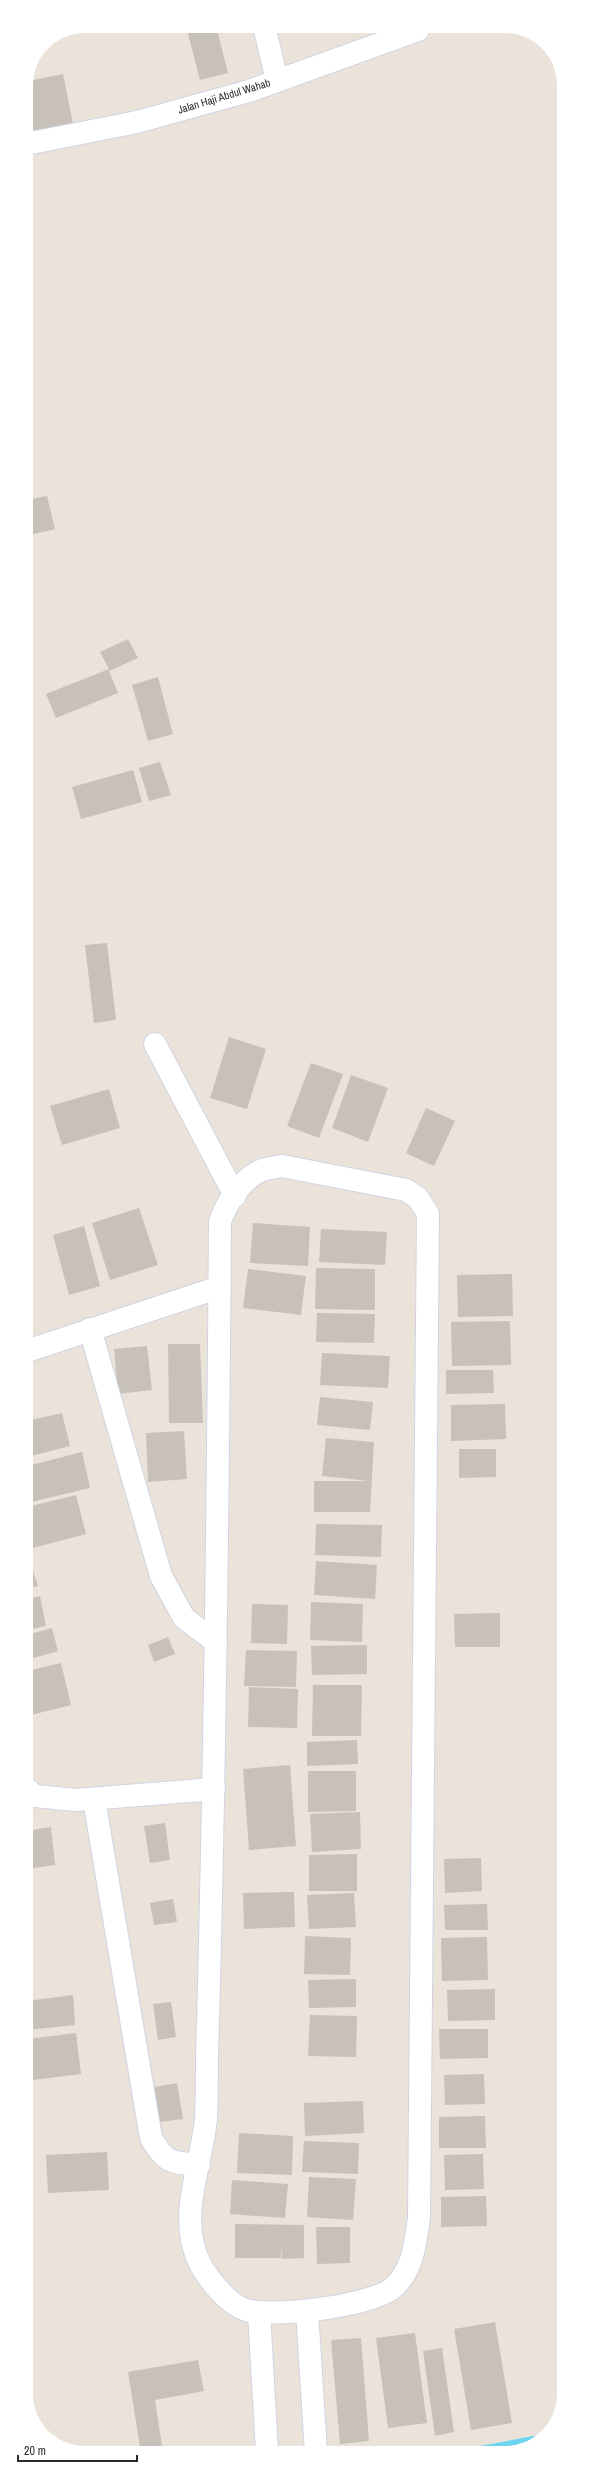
<svg xmlns="http://www.w3.org/2000/svg" width="590" height="2479" viewBox="0 0 590 2479" font-family="'Archivo Narrow',sans-serif">
	<style>
		.lines { fill: none; stroke-linecap: round; stroke-linejoin: round }
		.stream { stroke: #6cd5ef; stroke-width: 12 }
		.building { fill: #c7c1b9 }
		.street-casing { stroke: #d0d4e2; stroke-width: 24 }
		.street { stroke: #fff; stroke-width: 22 }
		.labels { text-anchor: middle; stroke-width: 3; stroke-linejoin: round; paint-order: stroke }
		.street-label { font-size: 11px; fill: #292929; stroke: #fff }
	</style>
	<rect width="100%" height="100%" fill="#ebe3da"/>
	<g class="lines">
		<polyline class="stream" points="481,2452 534,2442"/>
	</g>
	<g class="building">
		<polygon points="186,26 216,26 228,73 200,80"/>
		<polygon points="63,74 73,124 27,134 28,81"/>
		<polygon points="47,496 55,529 26,536 26,500"/>
		<polygon points="128,639 138,658 109,671 118,693 56,718 46,694 109,669 100,652"/>
		<polygon points="158,677 173,734 148,741 132,685"/>
		<polygon points="26,726 32,745 26,747"/>
		<polygon points="160,762 171,795 149,801 139,768"/>
		<polygon points="133,770 142,802 81,819 72,787"/>
		<polygon points="107,943 116,1020 94,1023 85,945"/>
		<polygon points="229,1037 266,1049 247,1109 210,1098"/>
		<polygon points="311,1063 343,1074 319,1138 287,1126"/>
		<polygon points="351,1075 388,1088 368,1142 332,1128"/>
		<polygon points="109,1089 120,1128 62,1145 50,1106"/>
		<polygon points="426,1108 455,1121 434,1166 406,1153"/>
		<polygon points="139,1208 158,1265 110,1280 92,1223"/>
		<polygon points="253,1223 310,1227 308,1266 250,1263"/>
		<polygon points="84,1226 100,1286 69,1295 53,1235"/>
		<polygon points="321,1229 387,1232 385,1265 319,1262"/>
		<polygon points="316,1268 375,1269 375,1310 315,1309"/>
		<polygon points="248,1269 306,1276 301,1315 243,1308"/>
		<polygon points="512,1274 513,1316 458,1317 457,1275"/>
		<polygon points="317,1313 375,1314 374,1343 316,1342"/>
		<polygon points="510,1321 511,1365 452,1366 451,1322"/>
		<polygon points="168,1344 200,1344 203,1423 169,1423"/>
		<polygon points="147,1346 152,1390 118,1394 114,1349"/>
		<polygon points="322,1353 390,1356 388,1388 320,1385"/>
		<polygon points="446,1370 493,1370 494,1393 446,1394"/>
		<polygon points="320,1397 373,1402 370,1430 317,1425"/>
		<polygon points="505,1404 506,1439 451,1441 451,1405"/>
		<polygon points="62,1413 70,1446 27,1457 27,1421"/>
		<polygon points="184,1431 187,1479 148,1482 146,1433"/>
		<polygon points="326,1438 374,1442 370,1512 314,1512 314,1481 369,1481 322,1476"/>
		<polygon points="459,1449 496,1449 496,1477 459,1478"/>
		<polygon points="82,1452 90,1488 27,1503 27,1466"/>
		<polygon points="76,1495 86,1534 29,1549 27,1539 27,1507"/>
		<polygon points="316,1524 382,1525 381,1557 315,1555"/>
		<polygon points="27,1553 38,1586 27,1589"/>
		<polygon points="316,1561 377,1565 375,1599 314,1595"/>
		<polygon points="40,1596 46,1626 27,1630 27,1599"/>
		<polygon points="311,1602 363,1604 362,1642 310,1640"/>
		<polygon points="252,1604 288,1605 287,1644 251,1643"/>
		<polygon points="500,1613 500,1647 455,1647 454,1614"/>
		<polygon points="52,1628 58,1651 27,1660 27,1635"/>
		<polygon points="168,1637 175,1654 154,1662 148,1645"/>
		<polygon points="367,1645 367,1674 312,1675 311,1646"/>
		<polygon points="246,1650 297,1651 296,1687 244,1686"/>
		<polygon points="61,1663 71,1705 27,1716 27,1671"/>
		<polygon points="313,1685 362,1685 361,1736 312,1736"/>
		<polygon points="249,1687 298,1689 297,1728 248,1727"/>
		<polygon points="357,1740 358,1764 307,1766 307,1742"/>
		<polygon points="290,1765 296,1846 249,1850 243,1769"/>
		<polygon points="308,1771 356,1771 356,1811 308,1812"/>
		<polygon points="360,1812 361,1849 312,1852 310,1814"/>
		<polygon points="165,1823 170,1860 150,1863 144,1826"/>
		<polygon points="51,1827 55,1865 27,1869 27,1831"/>
		<polygon points="357,1854 357,1891 309,1891 309,1855"/>
		<polygon points="481,1858 482,1891 445,1893 444,1859"/>
		<polygon points="294,1892 295,1927 244,1929 243,1893"/>
		<polygon points="354,1893 356,1927 309,1929 307,1895"/>
		<polygon points="173,1899 177,1922 154,1925 150,1903"/>
		<polygon points="487,1904 488,1930 445,1930 444,1905"/>
		<polygon points="305,1936 351,1938 350,1975 304,1974"/>
		<polygon points="487,1937 488,1980 442,1981 441,1938"/>
		<polygon points="356,1979 356,2007 309,2008 308,1980"/>
		<polygon points="495,1989 495,2020 448,2021 447,1990"/>
		<polygon points="73,1995 75,2025 28,2030 27,2001"/>
		<polygon points="171,2002 176,2037 158,2040 153,2004"/>
		<polygon points="310,2015 357,2016 356,2057 308,2056"/>
		<polygon points="439,2029 488,2029 488,2058 440,2059"/>
		<polygon points="76,2033 81,2074 33,2080 28,2039"/>
		<polygon points="484,2074 485,2104 445,2105 444,2075"/>
		<polygon points="177,2083 183,2119 159,2122 154,2087"/>
		<polygon points="363,2101 364,2133 305,2136 304,2103"/>
		<polygon points="485,2116 486,2148 439,2148 439,2117"/>
		<polygon points="239,2133 293,2136 292,2175 237,2173"/>
		<polygon points="304,2141 359,2143 358,2174 302,2172"/>
		<polygon points="107,2152 109,2190 48,2193 46,2155"/>
		<polygon points="483,2154 484,2189 445,2190 444,2155"/>
		<polygon points="309,2177 356,2179 353,2220 307,2217"/>
		<polygon points="232,2180 288,2184 285,2218 230,2214"/>
		<polygon points="486,2196 487,2226 441,2227 441,2197"/>
		<polygon points="235,2224 304,2225 304,2258 282,2259 282,2246 281,2258 235,2258"/>
		<polygon points="316,2227 350,2227 350,2263 317,2264"/>
		<polygon points="495,2322 512,2423 471,2430 454,2329"/>
		<polygon points="415,2333 427,2423 388,2428 376,2338"/>
		<polygon points="361,2338 369,2441 340,2444 331,2340"/>
		<polygon points="442,2348 454,2432 435,2436 423,2351"/>
		<polygon points="198,2360 204,2391 155,2400 163,2453 141,2453 128,2372"/>
	</g>
	<g class="lines">
		<g class="street-casing">
			<g id="street">
				<polyline points="264,26 277,80"/>
				<polyline points="26,144 137,122 249,91 418,30"/>
				<polyline points="155,1044 235,1196"/>
				<path d="M282,1166l124,24 12,8 10,16 -9,1004c-4,24 -5,49 -24,68 -19,20 -123,32 -149,24 -19,-6 -42,-35 -49,-53 -18,-44 5,-94 9,-139 1,-20 1,-41 1,-61 8,-278 11,-557 13,-835 6,-19 22,-43 40,-51 6,-3 15,-4 22,-5z"/>
				<polyline points="90,1329 161,1576 184,1618 216,1642"/>
				<polyline points="27,1351 220,1287"/>
				<polyline points="27,1789 35,1796 76,1800 214,1789"/>
				<path d="M94,1799l57,339c15,26 20,24 48,27"/>
				<polyline points="307,2311 316,2452"/>
				<polyline points="259,2312 267,2452"/>
			</g>
		</g>
		<use href="#street" class="street"/>
	</g>
	<g class="labels">
		<g class="street-label">
			<text transform="translate(224 96) rotate(-17)" y="4">Jalan Haji Abdul Wahab</text>
		</g>
	</g>
	<path d="M0 0H590V2479H0ZM85 33H505A52 52 0 0 1 557 85V2394A52 52 0 0 1 505 2446H85A52 52 0 0 1 33 2394V85A52 52 0 0 1 85 33Z" fill="#fff" fill-rule="evenodd"/>
	<path d="M18 2455v6h119v-6" fill="none" stroke="#292929" stroke-width="2"/>
	<text x="24" y="2455" font-size="12" fill="#292929" stroke="#ffffff" stroke-width="3" paint-order="stroke">20 m</text>
</svg>
